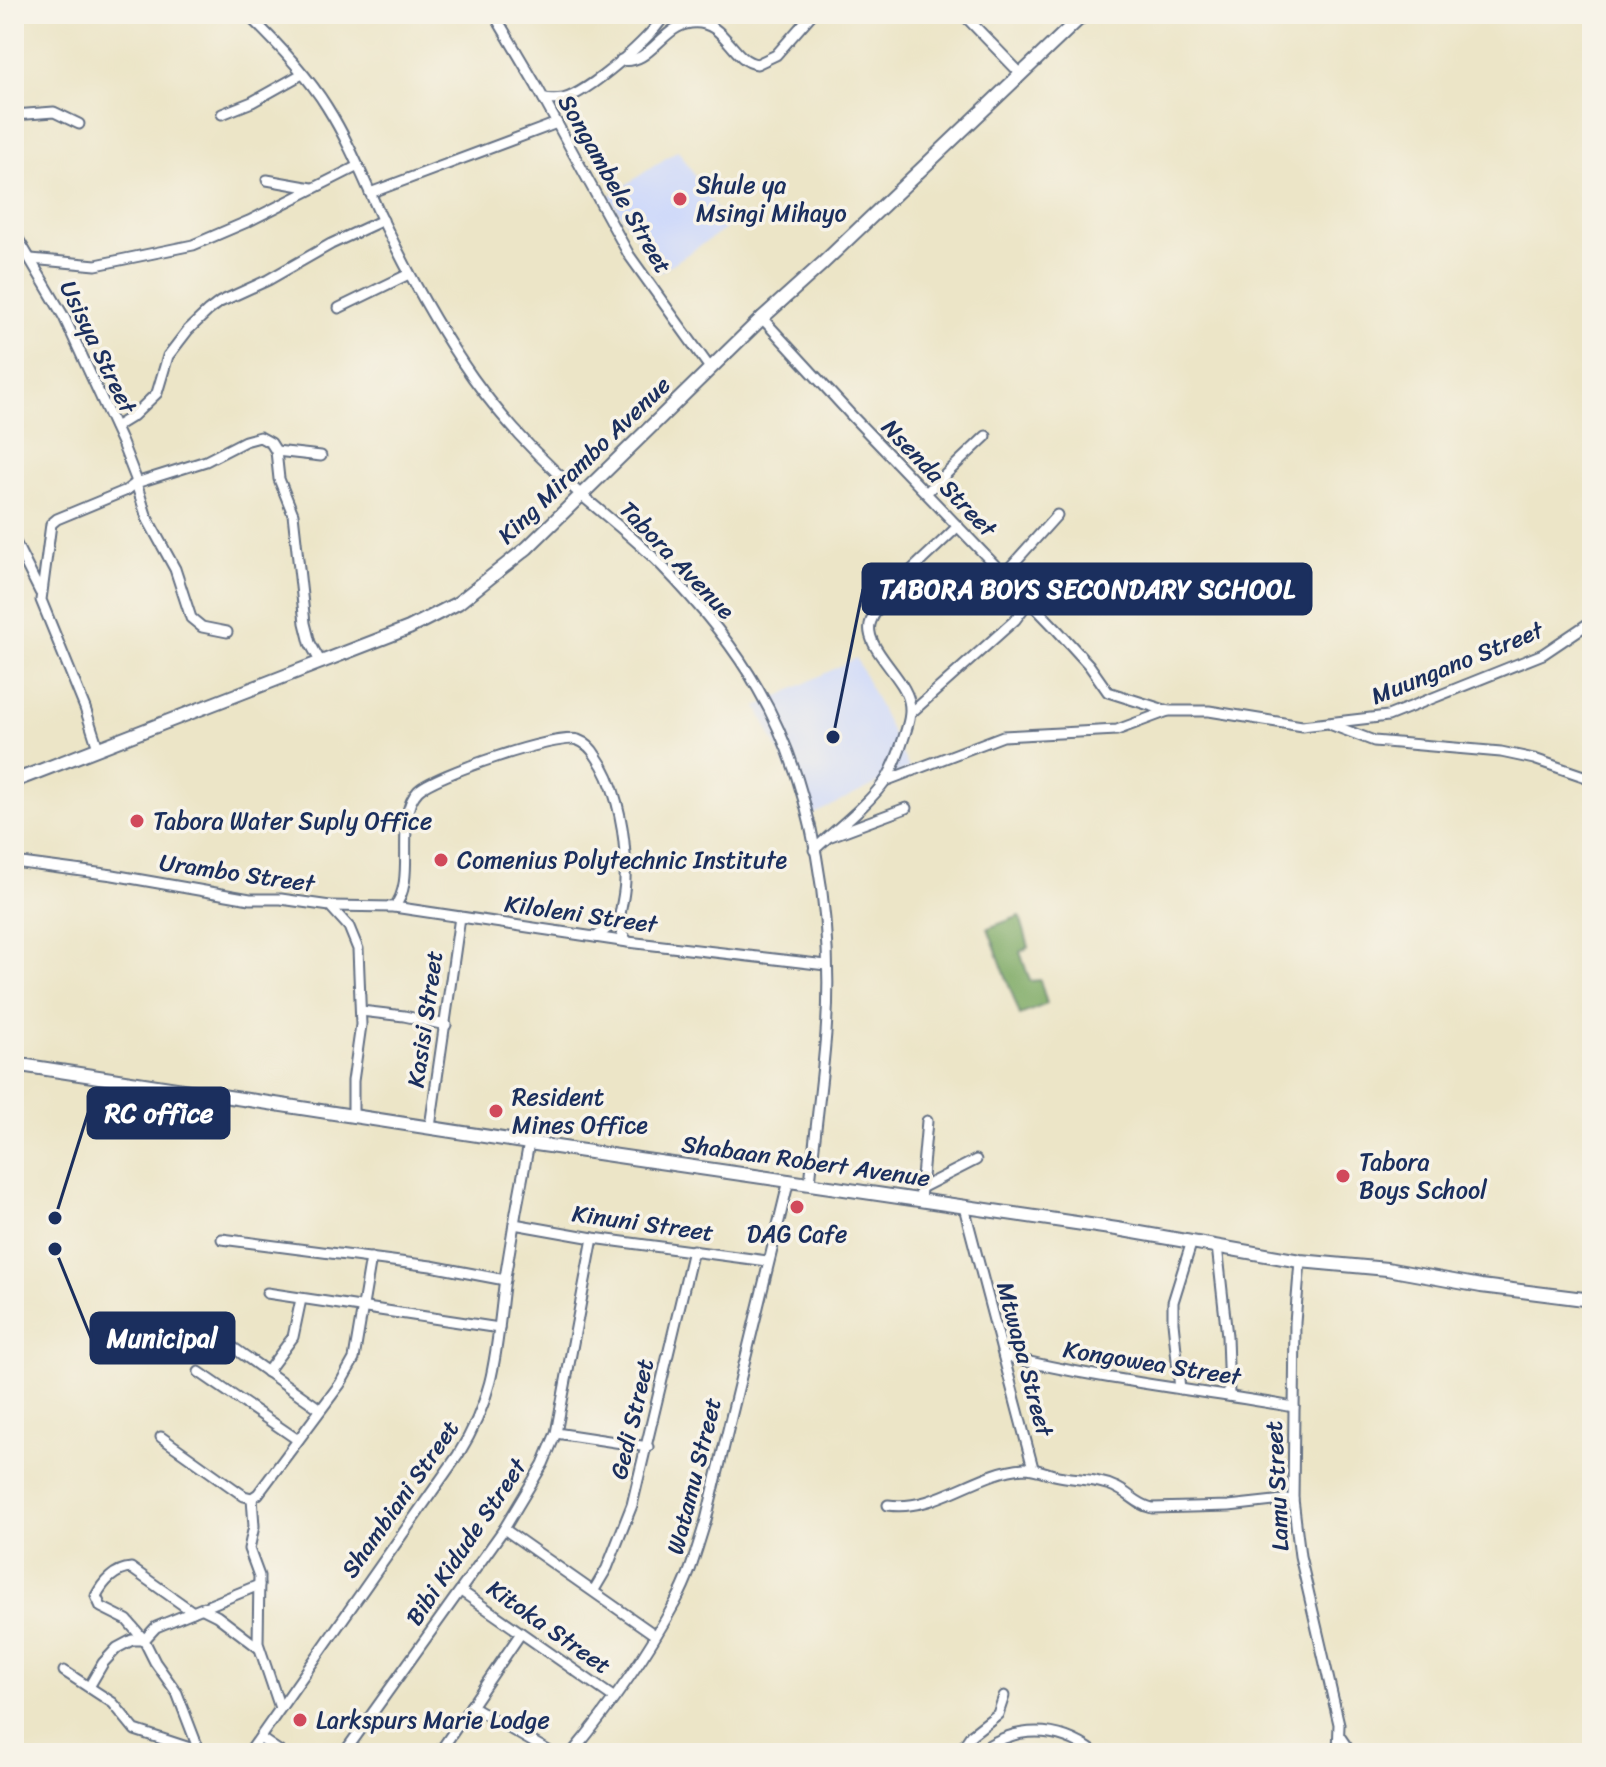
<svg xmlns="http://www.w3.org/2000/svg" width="1606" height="1767" viewBox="0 0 1606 1767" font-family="Sriracha,sans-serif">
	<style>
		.built { fill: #d0daf9 }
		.forest { fill: #79a760; stroke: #4a6b5f; stroke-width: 2 }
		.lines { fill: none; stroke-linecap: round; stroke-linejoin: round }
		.street-casing { stroke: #646f83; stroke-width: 13 }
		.secondary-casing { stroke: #646f83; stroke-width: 16 }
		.street { stroke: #fff; stroke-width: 9 }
		.secondary { stroke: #fff; stroke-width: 12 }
		.poi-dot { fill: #d1495b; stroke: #f7f3e8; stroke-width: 3 }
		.labels { text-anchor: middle; stroke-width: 7; stroke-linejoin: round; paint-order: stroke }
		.street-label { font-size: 24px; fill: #1b2f5e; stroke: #f7f3e8 }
		.poi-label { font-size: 24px; fill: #1b2f5e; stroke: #f7f3e8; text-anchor: start }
		.leader { fill: none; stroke: #1b2f5e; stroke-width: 3 }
		.callout-dot { fill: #1b2f5e; stroke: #f7f3e8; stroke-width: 3 }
		.callout { fill: #1b2f5e; stroke: #1b2f5e; stroke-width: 3 }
		.callout-label { font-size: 26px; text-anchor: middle; font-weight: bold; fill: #fff }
	</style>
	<rect width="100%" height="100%" fill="#f7f3e8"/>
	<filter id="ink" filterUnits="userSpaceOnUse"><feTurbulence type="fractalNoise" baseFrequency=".0125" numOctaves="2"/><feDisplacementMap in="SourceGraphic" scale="16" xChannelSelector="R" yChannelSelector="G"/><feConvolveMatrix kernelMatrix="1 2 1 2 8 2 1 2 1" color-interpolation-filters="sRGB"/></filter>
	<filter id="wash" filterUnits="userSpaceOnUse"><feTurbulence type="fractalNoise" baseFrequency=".006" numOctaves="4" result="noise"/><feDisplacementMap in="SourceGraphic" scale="32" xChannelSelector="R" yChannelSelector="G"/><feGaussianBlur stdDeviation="1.8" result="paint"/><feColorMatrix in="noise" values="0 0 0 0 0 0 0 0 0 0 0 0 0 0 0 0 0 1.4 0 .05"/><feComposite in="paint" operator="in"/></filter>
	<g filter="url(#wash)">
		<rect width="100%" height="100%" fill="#ece5c7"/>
		<g class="built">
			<polygon points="678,150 728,227 659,273 609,196"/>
			<polygon points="856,658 909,768 810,816 757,707"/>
		</g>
		<polygon class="forest" points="1020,916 1029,947 1020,952 1030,981 1040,980 1047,1004 1020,1015 988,928"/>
	</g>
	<g filter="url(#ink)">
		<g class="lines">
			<g class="street-casing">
				<g id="street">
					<path d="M247,14c29,28 59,59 80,93 22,35 37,73 54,110 27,56 56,110 92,161 30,42 67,81 106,115 28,24 57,46 82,72 37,38 71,78 97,124 57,98 76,232 68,344 -4,50 -11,100 -16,150"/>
					<polyline points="494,14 536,85 629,255 710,368"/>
					<polyline points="963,14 1020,73"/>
					<path d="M621,60c29,6 41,-34 70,-37 35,-4 40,38 66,41l19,-9 36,-41"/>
					<path d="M544,99c6,1 13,1 19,0 25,-6 90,-62 102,-85"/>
					<polyline points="222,114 252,102 302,74"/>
					<polyline points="14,115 54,112 79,124"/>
					<polyline points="267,180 312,188"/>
					<polyline points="370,193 557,123"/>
					<polyline points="14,232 64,317 122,443 136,479 136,483 127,490 57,519 51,524 41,600 85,708 98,748"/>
					<polyline points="31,259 96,265 193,245 249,221 358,166"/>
					<polyline points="339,308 409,274"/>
					<polyline points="762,318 852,416 1058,631 1089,665 1108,692 1168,711"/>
					<polyline points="115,427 133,416 157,393 168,356 188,330 208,311 220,302 268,280 331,244 383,220"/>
					<polyline points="276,451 321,456"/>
					<polyline points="927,492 986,436"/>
					<polyline points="14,540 40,592"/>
					<polyline points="1004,574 1057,515"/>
					<polyline points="227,632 202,627 191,618 175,569 147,518 136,483 206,461 245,441 260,437 271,443 276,451 279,479 293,514 305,623 310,643 320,661"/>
					<polyline points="911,713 1015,620 1029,601"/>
					<polyline points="1332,725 1374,741 1501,752 1534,759 1592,779"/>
					<polyline points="885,781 1003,736 1117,730 1168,711 1209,711 1302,726 1388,716 1543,654 1592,621"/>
					<polyline points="831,836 906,808"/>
					<path d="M814,850c23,-22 52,-43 71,-69 9,-13 14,-29 19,-44 4,-12 8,-24 5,-36 -5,-25 -48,-56 -38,-80 13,-31 63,-70 87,-95"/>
					<polyline points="14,862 113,875 250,899 281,899 330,906 349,927 358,949 361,1025 353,1081 353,1117"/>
					<polyline points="330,906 394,907 628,942 826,965"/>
					<path d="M394,907c24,-26 -1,-90 24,-116 16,-16 140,-58 160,-51 8,3 14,9 18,16 19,26 27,67 29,98 0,12 1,25 -1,37 -2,20 -11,35 4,51"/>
					<polyline points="596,937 618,920"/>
					<polyline points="361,1011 404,1016 446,1025"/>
					<polyline points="430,1127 460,917"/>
					<polyline points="921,1188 976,1160"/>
					<polyline points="920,1200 927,1121"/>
					<polyline points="964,1207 1033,1468"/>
					<polyline points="514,1224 593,1238 767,1261"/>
					<polyline points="222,1239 431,1266 505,1280"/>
					<polyline points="1217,1246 1227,1336 1229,1395"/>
					<polyline points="1300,1261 1295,1323 1293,1499 1300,1556 1339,1724 1338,1753"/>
					<polyline points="267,1293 499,1328"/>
					<polyline points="221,1339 320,1409"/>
					<path d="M1004,1356c96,24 193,34 290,51"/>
					<polyline points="199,1372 298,1440"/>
					<polyline points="267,1372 293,1337 301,1299"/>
					<polyline points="1180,1389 1173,1322 1173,1302 1192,1241"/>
					<polyline points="556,1433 648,1447"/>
					<polyline points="161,1437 244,1496 252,1498 258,1494 340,1384 354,1359 371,1258"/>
					<polyline points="252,1498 254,1526 249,1549 259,1576 258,1643 280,1708"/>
					<path d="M888,1505c48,7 89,-34 136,-37 11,0 20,4 30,7 20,5 42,3 61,12 14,6 22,18 37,21l77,-2 64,-7"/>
					<polyline points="504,1529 655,1635"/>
					<polyline points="594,1590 607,1568 632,1505 693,1250"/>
					<polyline points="461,1591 613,1697"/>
					<polyline points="203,1609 217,1616 259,1648"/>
					<path d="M193,1612l-62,-44c-16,1 -28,14 -35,28l5,11 26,13 17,20 11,22 22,31 23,60"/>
					<polyline points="64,1671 113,1703 135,1730 199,1751"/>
					<polyline points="89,1687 103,1663 117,1648 132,1640 144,1640 156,1627 259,1585"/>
					<polyline points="471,1706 552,1753"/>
					<polyline points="1340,1737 1351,1753"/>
					<polyline points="260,1738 282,1753"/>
					<path d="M249,1753l209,-298c39,-62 38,-108 47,-177 7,-45 15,-90 24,-135"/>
					<polyline points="344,1753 504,1529 543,1464 556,1433 593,1238"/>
					<polyline points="439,1753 521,1633"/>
					<path d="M572,1753c38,-46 75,-99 104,-152 14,-25 21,-53 30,-81l83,-340"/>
					<polyline points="959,1753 971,1735 998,1714 1004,1696"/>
					<path d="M978,1753c36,-28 80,-28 117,0"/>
				</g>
			</g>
			<g class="secondary-casing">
				<g id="secondary">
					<polyline points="14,781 409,628 458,603 527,548 762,318 822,264 1084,14"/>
					<polyline points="14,1064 529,1143 1117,1229 1300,1261 1387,1269 1481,1286 1592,1300"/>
				</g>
			</g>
			<use href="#street" class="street"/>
			<use href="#secondary" class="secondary"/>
		</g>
	</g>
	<g class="poi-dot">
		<circle cx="680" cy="199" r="8"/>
		<circle cx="137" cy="821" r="8"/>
		<circle cx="441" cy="860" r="8"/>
		<circle cx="496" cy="1111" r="8"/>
		<circle cx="1343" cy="1176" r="8"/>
		<circle cx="797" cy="1207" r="8"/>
		<circle cx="300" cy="1720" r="8"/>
	</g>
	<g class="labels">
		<g class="street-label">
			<text transform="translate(615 184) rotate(60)" y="8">Songambele Street</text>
			<text transform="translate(98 347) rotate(64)" y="8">Usisya Street</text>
			<text transform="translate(584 460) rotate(-44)" y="8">King Mirambo Avenue</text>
			<text transform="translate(939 478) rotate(46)" y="8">Nsenda Street</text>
			<text transform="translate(677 560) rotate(46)" y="8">Tabora Avenue</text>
			<text transform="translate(1457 663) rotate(-22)" y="8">Muungano Street</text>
			<text transform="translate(237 873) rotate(8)" y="8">Urambo Street</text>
			<text transform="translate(581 914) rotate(8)" y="8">Kiloleni Street</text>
			<text transform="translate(425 1019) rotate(-82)" y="8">Kasisi Street</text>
			<text transform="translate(806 1161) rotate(8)" y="8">Shabaan Robert Avenue</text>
			<text transform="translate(643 1223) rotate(8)" y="8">Kinuni Street</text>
			<text transform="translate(1025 1359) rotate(75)" y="8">Mtwapa Street</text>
			<text transform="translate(1152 1363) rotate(9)" y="8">Kongowea Street</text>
			<text transform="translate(632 1419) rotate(-77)" y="8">Gedi Street</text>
			<text transform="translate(694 1476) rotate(-76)" y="8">Watamu Street</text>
			<text transform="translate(1277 1486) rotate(-93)" y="8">Lamu Street</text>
			<text transform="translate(400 1499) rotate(-55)" y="8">Shambiani Street</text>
			<text transform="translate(466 1542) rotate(-56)" y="8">Bibi Kidude Street</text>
			<text transform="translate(549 1627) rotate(35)" y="8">Kitoka Street</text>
		</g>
		<g class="poi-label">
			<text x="696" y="193">Shule ya<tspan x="696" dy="28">Msingi Mihayo</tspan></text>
			<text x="153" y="829">Tabora Water Suply Office</text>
			<text x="457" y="868">Comenius Polytechnic Institute</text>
			<text x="512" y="1105">Resident<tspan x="512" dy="28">Mines Office</tspan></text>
			<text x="1359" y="1170">Tabora<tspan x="1359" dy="28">Boys School</tspan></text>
			<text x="797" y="1242" text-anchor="middle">DAG Cafe</text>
			<text x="316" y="1728">Larkspurs Marie Lodge</text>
		</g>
	</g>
	<path class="leader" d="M833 737L863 589M55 1218L88 1113M55 1249L91 1338"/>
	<g class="callout-dot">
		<circle cx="833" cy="737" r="8"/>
		<circle cx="55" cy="1218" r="8"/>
		<circle cx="55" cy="1249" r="8"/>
	</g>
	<g class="callout">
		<rect x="863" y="564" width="448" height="50" rx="8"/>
		<rect x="88" y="1088" width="141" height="50" rx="8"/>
		<rect x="91" y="1313" width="143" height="50" rx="8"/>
	</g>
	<g class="callout-label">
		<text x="1087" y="598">TABORA BOYS SECONDARY SCHOOL</text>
		<text x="159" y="1122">RC office</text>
		<text x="162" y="1347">Municipal</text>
	</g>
	<rect width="1606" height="1767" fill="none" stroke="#f7f3e8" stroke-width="48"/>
</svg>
